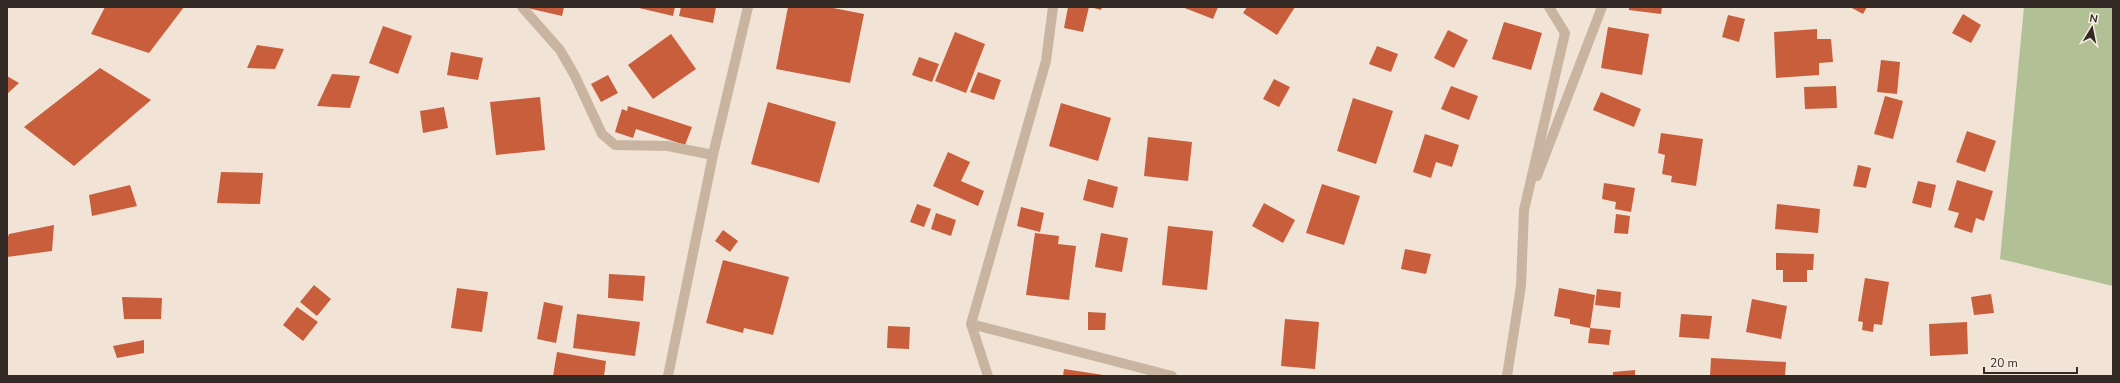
<svg xmlns="http://www.w3.org/2000/svg" width="2120" height="383" viewBox="0 0 2120 383" font-family="'Nunito Sans',sans-serif">
	<style>
		.green { fill: #b2c096 }
		.building { fill: #c95e3c }
		.lines { fill: none; stroke-linecap: round; stroke-linejoin: round }
		.minor { stroke: #c9b4a2; stroke-width: 10 }
	</style>
	<rect width="100%" height="100%" fill="#f1e4d6"/>
	<polygon class="green" points="2024,7 2113,7 2113,286 2000,259"/>
	<g class="building">
		<polygon points="105,7 184,7 149,53 91,34"/>
		<polygon points="523,7 564,7 562,16"/>
		<polygon points="635,7 675,7 673,16"/>
		<polygon points="681,7 716,7 713,23 679,16"/>
		<polygon points="788,7 828,7 864,14 850,83 776,69"/>
		<polygon points="1068,7 1089,7 1083,32 1064,28"/>
		<polygon points="1090,7 1102,7 1101,10"/>
		<polygon points="1182,7 1218,7 1213,19"/>
		<polygon points="1247,7 1295,7 1277,35 1243,13"/>
		<polygon points="1629,7 1662,7 1661,14 1629,10"/>
		<polygon points="1850,7 1867,7 1863,14"/>
		<polygon points="1963,14 1981,25 1971,43 1952,33"/>
		<polygon points="1728,15 1745,19 1739,42 1722,37"/>
		<polygon points="1504,22 1542,33 1531,70 1492,59"/>
		<polygon points="383,26 412,36 398,74 369,63"/>
		<polygon points="1608,27 1649,34 1642,75 1601,68"/>
		<polygon points="1817,29 1817,39 1831,39 1833,62 1819,63 1819,75 1776,78 1774,32"/>
		<polygon points="1448,30 1468,40 1454,68 1434,58"/>
		<polygon points="955,32 985,44 966,93 935,81"/>
		<polygon points="671,34 696,69 653,99 628,65"/>
		<polygon points="257,45 284,49 275,69 247,68"/>
		<polygon points="1377,46 1398,54 1391,72 1369,64"/>
		<polygon points="451,52 483,58 478,80 447,75"/>
		<polygon points="919,57 939,64 932,82 912,75"/>
		<polygon points="1881,60 1900,62 1897,94 1877,92"/>
		<polygon points="100,68 151,100 74,166 24,127"/>
		<polygon points="978,72 1001,80 994,100 970,92"/>
		<polygon points="332,74 360,76 350,108 317,106"/>
		<polygon points="608,75 618,93 601,102 591,84"/>
		<polygon points="7,76 19,83 7,94"/>
		<polygon points="1274,79 1290,87 1279,107 1263,99"/>
		<polygon points="1451,86 1478,96 1469,120 1441,109"/>
		<polygon points="1836,86 1837,108 1805,109 1804,87"/>
		<polygon points="1601,92 1641,109 1634,127 1593,110"/>
		<polygon points="1885,96 1903,101 1893,139 1874,134"/>
		<polygon points="540,97 545,150 496,155 490,102"/>
		<polygon points="1353,98 1393,111 1376,164 1337,151"/>
		<polygon points="768,102 836,122 819,183 751,164"/>
		<polygon points="1061,103 1111,118 1098,161 1049,146"/>
		<polygon points="628,106 692,127 685,145 636,129 633,138 615,132 622,109 627,111"/>
		<polygon points="444,107 448,128 423,133 420,111"/>
		<polygon points="1967,131 1996,141 1985,172 1956,162"/>
		<polygon points="1661,133 1703,139 1696,186 1671,182 1672,176 1662,174 1665,155 1658,153"/>
		<polygon points="1425,134 1459,145 1452,167 1436,162 1431,178 1413,172"/>
		<polygon points="1148,137 1192,142 1188,181 1144,176"/>
		<polygon points="948,152 970,162 961,181 984,191 978,206 933,186"/>
		<polygon points="1858,165 1871,168 1866,188 1853,186"/>
		<polygon points="221,172 263,173 260,204 217,203"/>
		<polygon points="1088,179 1118,187 1113,208 1083,200"/>
		<polygon points="1957,180 1993,191 1984,221 1976,218 1972,233 1954,227 1959,213 1948,210"/>
		<polygon points="1918,181 1936,185 1931,208 1912,203"/>
		<polygon points="1604,183 1635,188 1631,212 1615,209 1616,202 1602,199"/>
		<polygon points="1322,184 1360,196 1344,245 1306,233"/>
		<polygon points="130,185 137,206 92,216 89,195"/>
		<polygon points="1264,203 1295,220 1283,243 1252,226"/>
		<polygon points="917,204 931,209 924,227 910,222"/>
		<polygon points="1777,204 1820,209 1818,233 1775,229"/>
		<polygon points="1021,207 1044,213 1040,232 1017,226"/>
		<polygon points="936,213 956,220 951,236 931,229"/>
		<polygon points="1616,214 1630,216 1628,234 1614,233"/>
		<polygon points="54,225 52,251 7,257 7,240 9,234"/>
		<polygon points="1168,226 1213,231 1207,290 1162,285"/>
		<polygon points="723,230 738,241 730,252 715,241"/>
		<polygon points="1035,233 1059,236 1058,244 1076,246 1069,300 1026,295"/>
		<polygon points="1101,233 1128,238 1122,272 1095,267"/>
		<polygon points="1405,249 1431,254 1426,274 1401,269"/>
		<polygon points="1776,253 1814,254 1813,270 1807,270 1807,282 1783,282 1783,270 1776,270"/>
		<polygon points="723,260 789,277 773,335 744,328 743,333 706,323"/>
		<polygon points="609,274 645,276 643,301 608,298"/>
		<polygon points="1865,278 1889,282 1882,325 1874,324 1873,332 1862,330 1863,322 1858,321"/>
		<polygon points="314,285 331,299 317,316 300,302"/>
		<polygon points="457,288 488,292 482,332 451,328"/>
		<polygon points="1559,288 1595,295 1590,328 1570,324 1570,319 1554,316"/>
		<polygon points="1597,289 1621,292 1620,308 1595,305"/>
		<polygon points="1991,294 1994,313 1974,315 1971,297"/>
		<polygon points="122,297 162,298 161,319 124,319"/>
		<polygon points="1752,299 1787,306 1781,339 1746,332"/>
		<polygon points="544,302 563,306 556,343 537,339"/>
		<polygon points="297,307 318,322 303,341 283,325"/>
		<polygon points="1088,312 1106,313 1105,330 1088,330"/>
		<polygon points="577,314 640,322 635,356 573,348"/>
		<polygon points="1681,314 1712,316 1709,339 1679,337"/>
		<polygon points="1285,319 1319,322 1315,369 1281,366"/>
		<polygon points="1967,322 1968,354 1930,356 1929,324"/>
		<polygon points="888,326 910,327 909,349 887,348"/>
		<polygon points="1590,328 1611,330 1609,345 1588,343"/>
		<polygon points="144,340 144,353 117,358 113,346"/>
		<polygon points="557,352 606,361 604,376 553,376"/>
		<polygon points="1711,358 1786,362 1785,376 1710,376"/>
		<polygon points="1064,369 1103,375 1103,376 1063,376"/>
		<polygon points="1635,370 1635,376 1613,376 1613,372"/>
	</g>
	<g class="lines">
		<g class="minor">
			<polyline points="522,7 560,50 575,76 602,134 615,145 668,146 713,155"/>
			<polyline points="1537,176 1602,7"/>
			<polyline points="971,324 1172,376"/>
			<polyline points="668,376 713,155 748,7"/>
			<polyline points="988,376 971,324 1046,61 1053,7"/>
			<polyline points="1507,376 1521,286 1524,210 1565,33 1549,7"/>
		</g>
	</g>
	<rect width="2120" height="383" fill="none" stroke="#332925" stroke-width="16"/>
	<g transform="translate(2092 28) rotate(10)" stroke="#f9eee2" stroke-width="3" paint-order="stroke">
	<path d="M0-3L7 15L0 10L-7 15Z" fill="#332925"/>
	<text y="-6" font-size="11" font-weight="bold" text-anchor="middle" fill="#332925">N</text>
	</g>
	<path d="M1984 367v6h93v-6" fill="none" stroke="#332925" stroke-width="2"/>
	<text x="1990" y="367" font-size="12" fill="#332925" stroke="#f9eee2" stroke-width="3" paint-order="stroke">20 m</text>
</svg>
